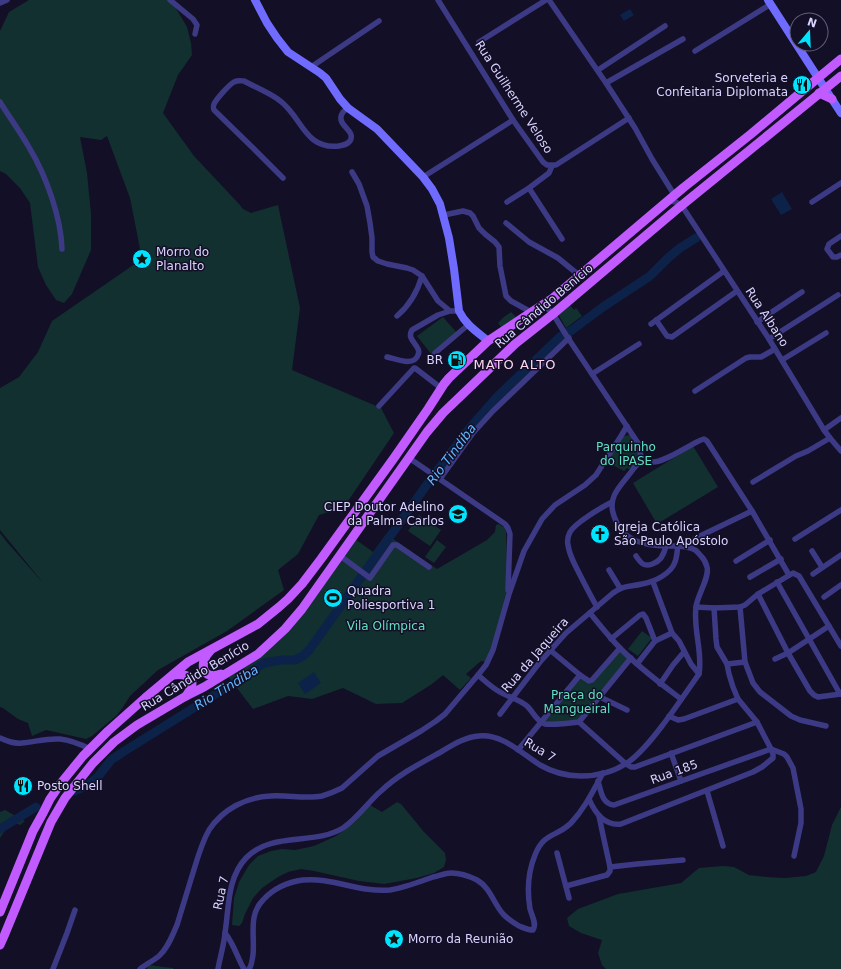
<svg xmlns="http://www.w3.org/2000/svg" width="841" height="969" viewBox="0 0 841 969" font-family="'DejaVu Sans',sans-serif">
	<style>
		.green { fill: #12302f }
		.water { fill: #0c2248 }
		.lines { fill: none; stroke-linecap: round; stroke-linejoin: round }
		.river { stroke: #0c2248; stroke-width: 9 }
		.street { stroke: #3d3a85; stroke-width: 5.5 }
		.secondary { stroke: #6f6bff; stroke-width: 8 }
		.primary { stroke: #c25bff; stroke-width: 9 }
		.labels { text-anchor: middle; stroke-width: 3; stroke-linejoin: round; paint-order: stroke }
		.poi-label { font-size: 12px; fill: #d9d4ff; stroke: #130f26; text-anchor: start }
		.street-label { font-size: 12px; fill: #d9d4ff; stroke: #130f26 }
		.park-label { font-size: 12px; fill: #5fe0c0; stroke: #130f26 }
		.neighbourhood-label { font-size: 13px; letter-spacing: 1px; fill: #ffd6f0; stroke: #130f26 }
		.water-label { font-size: 13px; font-style: italic; fill: #62b6ff; stroke: #130f26 }
	</style>
	<rect width="100%" height="100%" fill="#130f26"/>
	<g class="green">
		<polygon points="29,0 171,0 187,27 191,43 192,55 178,75 163,113 194,156 240,205 243,209 251,213 278,205 300,308 292,370 381,408 394,433 344,507 319,515 298,554 278,570 284,590 227,631 158,670 130,696 121,710 116,716 92,736 86,739 46,730 32,736 28,723 18,719 3,708 0,707 0,533 6,541 44,584 0,530 0,388 19,377 38,352 52,321 142,259 130,198 107,136 101,140 80,137 87,173 91,214 91,250 72,294 64,303 56,300 46,285 38,267 30,203 20,188 6,174 0,171 0,31 9,12"/>
		<polygon points="570,305 574,310 576,308 582,316 566,328 558,314"/>
		<polygon points="511,312 516,317 501,327 498,323 504,317"/>
		<polygon points="443,317 457,333 432,355 417,336"/>
		<polygon points="630,435 639,445 641,457 633,471 627,468 624,471 605,461 624,436"/>
		<polygon points="693,446 718,487 657,524 633,483"/>
		<polygon points="419,515 441,530 430,546 408,531"/>
		<polygon points="499,524 506,529 508,597 487,662 481,661 466,674 471,678 460,690 443,675 432,684 402,703 376,704 343,688 312,699 288,696 253,709 227,675 261,652 355,539 373,552 386,534 437,569 487,540 495,532 496,525"/>
		<polygon points="437,540 446,547 434,563 425,557"/>
		<polygon points="642,631 652,638 638,656 628,649"/>
		<polygon points="619,649 630,659 579,723 541,722 580,675 589,683"/>
		<polygon points="397,802 401,804 424,832 445,853 446,860 444,867 434,873 417,878 384,884 359,881 314,871 301,869 288,872 278,877 262,888 253,898 245,914 242,923 239,926 232,925 234,898 239,882 249,865 258,856 271,851 282,849 295,850 314,846 336,836 355,822 370,805 382,812"/>
		<polygon points="841,807 841,969 606,969 602,965 598,953 602,940 581,933 569,926 567,918 578,909 618,894 681,883 699,868 723,866 734,867 749,875 767,877 785,878 806,876 816,872 824,856 832,825"/>
		<polygon points="5,810 25,821 20,825 15,823 7,828 0,838 0,812"/>
		<polygon points="148,965 173,968 173,969 147,969"/>
	</g>
	<g class="water">
		<polygon points="630,9 634,15 624,21 620,15"/>
		<polygon points="782,192 792,209 781,215 771,199"/>
		<polygon points="314,672 321,683 305,694 298,683"/>
	</g>
	<g class="lines">
		<g class="river">
			<polyline points="75,791 86,786 97,778 111,760 123,752 240,679 264,663 281,660 295,660 303,656 310,649 428,483 469,429 498,396 560,337 572,330 603,307 650,276 668,258 680,248 696,238"/>
			<polyline points="0,829 36,807"/>
		</g>
		<g class="street">
			<polyline points="170,0 193,19 197,25 195,34"/>
			<polyline points="438,0 513,120 543,162 547,165 556,165 629,118"/>
			<polyline points="549,0 606,83 635,128 652,159 675,196"/>
			<polyline points="0,3 7,0"/>
			<polyline points="479,42 546,0"/>
			<polyline points="695,51 771,4"/>
			<polyline points="311,67 379,21"/>
			<polyline points="598,70 665,26"/>
			<polyline points="606,83 683,39"/>
			<path d="M0,102c10,16 21,31 30,47 16,27 31,68 32,100"/>
			<polyline points="352,172 359,184 367,206 370,223 372,238 372,252 373,257 378,261 387,264 407,268 413,270 422,276 438,301 450,311 459,311"/>
			<polyline points="423,177 513,120"/>
			<path d="M283,178l-31,-31 -38,-37c-1,-3 -1,-3 0,-6 3,-6 15,-19 20,-22 4,-2 7,-1 10,-1 11,6 26,12 35,19 23,16 25,50 60,46 4,-1 8,-1 11,-5 6,-10 -11,-15 -9,-24 0,-4 4,-7 7,-9"/>
			<polyline points="529,188 562,239"/>
			<polyline points="669,201 676,202 682,206 769,339 824,430 830,438 841,451"/>
			<polyline points="507,202 529,188 549,173 552,166"/>
			<polyline points="812,202 841,183"/>
			<polyline points="444,215 463,211 470,213 473,216 479,228 485,234 495,242 499,247 500,266 506,296 511,301 531,312"/>
			<polyline points="506,223 529,242 558,258 580,276"/>
			<polyline points="841,236 829,244 827,249 833,257 837,257 841,255"/>
			<path d="M397,316c13,-11 20,-23 25,-40"/>
			<polyline points="656,320 667,336 672,337 737,291"/>
			<polyline points="757,322 802,292"/>
			<polyline points="651,324 724,271"/>
			<polyline points="769,339 838,295"/>
			<polyline points="435,353 468,325"/>
			<path d="M387,357c9,2 27,10 31,-2 1,-2 1,-4 0,-6 -3,-7 -11,-11 -6,-19l26,-15 12,-4"/>
			<polyline points="782,360 826,333"/>
			<polyline points="592,374 639,344"/>
			<polyline points="695,391 746,358 750,357 761,357 775,349"/>
			<polyline points="379,406 414,368 415,368 441,388"/>
			<polyline points="824,430 841,418"/>
			<path d="M641,457c3,2 6,5 11,5 12,1 37,-17 49,-22l3,-1 3,2 45,70 37,64"/>
			<polyline points="409,458 505,524 508,528 510,534 508,590"/>
			<polyline points="440,479 473,433 493,411 569,338"/>
			<polyline points="753,482 796,456 808,451 830,438"/>
			<polyline points="795,539 841,510"/>
			<polyline points="687,546 692,541 700,536 752,511"/>
			<polyline points="812,551 822,567"/>
			<polyline points="339,555 370,578 393,545 397,545 429,567"/>
			<path d="M636,556c2,3 4,6 7,8 5,3 14,-1 18,-6 2,-3 4,-8 5,-12"/>
			<polyline points="736,561 770,540"/>
			<polyline points="609,570 620,588"/>
			<polyline points="813,574 841,555"/>
			<polyline points="750,577 781,559"/>
			<polyline points="653,582 672,633 679,641 691,664 699,674"/>
			<polyline points="777,582 840,694"/>
			<polyline points="758,594 788,653 810,691 814,695 818,697 841,694"/>
			<polyline points="824,597 841,585"/>
			<path d="M597,607c-8,-14 -15,-28 -22,-42 -3,-6 -6,-13 -7,-20 -1,-4 0,-9 2,-13 5,-9 32,-25 42,-30"/>
			<polyline points="696,607 714,608 740,607 745,605 758,594 793,573 799,576 841,646"/>
			<polyline points="740,607 745,662 753,683 760,692 791,716 800,720 826,726"/>
			<path d="M590,613c9,11 19,24 30,35 18,19 40,35 61,51"/>
			<polyline points="611,639 640,615 643,614 646,618 655,641"/>
			<polyline points="550,650 580,675 589,681 592,680 620,648"/>
			<polyline points="775,659 788,653 829,626"/>
			<polyline points="637,664 655,641 672,633"/>
			<polyline points="727,664 745,662"/>
			<path d="M478,675c7,6 14,13 22,17 10,6 20,7 28,15 5,5 9,15 17,17 9,1 26,-1 34,-2l52,-64"/>
			<polyline points="660,684 673,665 684,652"/>
			<polyline points="600,697 627,710"/>
			<path d="M500,714l40,-52 26,-29 47,-40c11,-8 16,-6 29,-9 12,-2 29,-10 33,-22 2,-5 2,-11 3,-16"/>
			<polyline points="669,716 678,720 684,719 738,699"/>
			<polyline points="579,722 626,764 631,767 635,767 757,722"/>
			<path d="M0,738c7,3 14,6 22,5 12,-1 25,-5 38,-4 10,1 20,5 30,10"/>
			<polyline points="771,749 784,754 787,757 793,768 801,809 801,823 794,856"/>
			<polyline points="518,750 580,675"/>
			<polyline points="671,753 681,781"/>
			<path d="M598,781c3,10 4,23 16,24l157,-56"/>
			<polyline points="707,791 723,846"/>
			<path d="M589,799c6,14 16,27 32,25l132,-52 9,-5 11,-9v-4l-2,-5 -14,-27 -19,-23 -5,-12 -4,-13 -2,-10 -10,-17 -1,-8 -2,-31"/>
			<polyline points="557,853 569,898"/>
			<polyline points="610,867 637,864 683,860"/>
			<polyline points="566,886 607,875 610,871 610,867 603,835 599,816"/>
			<path d="M225,933c9,11 12,24 19,36"/>
			<polyline points="53,969 67,933 75,910"/>
			<path d="M140,969c6,-5 13,-8 19,-13 9,-8 13,-20 18,-31 5,-16 10,-33 15,-49 5,-16 9,-32 17,-46 14,-21 37,-33 62,-34 17,-1 35,3 51,0 7,-2 14,-5 20,-8l36,-32 43,-25 15,-10 9,-7 33,-39 8,-10 7,-15 16,-56 15,-43 18,-32 13,-14 30,-20 11,-10 25,-39 6,-10"/>
			<path d="M218,969c2,-12 6,-24 7,-36 4,-25 2,-55 21,-75 26,-27 67,-12 97,-30 15,-10 25,-26 38,-37 17,-16 38,-27 58,-38 12,-7 25,-16 40,-17 24,-2 42,17 61,29 12,7 28,11 41,11 41,0 59,-21 81,-50 13,-17 25,-35 37,-52 4,-22 -6,-44 -3,-67 1,-11 14,-30 11,-40 -1,-4 -3,-8 -6,-11 -2,-2 -4,-5 -6,-6 -8,-5 -18,-4 -27,-4 -24,0 -46,-5 -54,-30 -8,-21 10,-33 20,-48 3,-3 5,-6 6,-10 2,-5 -1,-11 -2,-15l-72,-108 -13,-21 -6,-6 -6,-2"/>
			<path d="M249,969c3,-4 3,-9 4,-14 2,-19 -5,-40 10,-55 10,-11 25,-18 40,-20 29,-3 57,13 87,10 14,-2 29,-8 43,-13 6,-1 12,-4 18,-4 8,0 18,3 26,7 14,8 17,25 27,35 5,5 10,8 15,11 5,2 9,4 14,4 4,-6 -1,-14 -3,-21 -3,-18 -2,-37 5,-54 9,-23 22,-18 36,-32 14,-15 22,-32 32,-50"/>
		</g>
		<g class="secondary">
			<path d="M255,0l12,23 10,15 11,14 32,21 6,5 14,21 8,9 29,21 46,48 9,12 8,15 9,34 5,31 5,42c7,14 17,20 29,30"/>
			<polyline points="768,0 813,70 841,113"/>
		</g>
		<g class="primary">
			<polyline points="819,93 832,99"/>
			<path d="M210,651c-12,12 -8,30 11,23"/>
			<path d="M173,675c7,-1 20,-1 19,9 0,4 -4,9 -6,12"/>
			<polyline points="0,912 33,831 43,813 50,799 61,783 83,756 108,731 145,698 188,662 258,624 279,607 288,599 302,584 321,559 394,458 428,409 444,384 449,378 488,341 553,298 683,188 751,134 818,78 841,59"/>
			<polyline points="0,945 4,936 51,822 65,798 93,763 114,742 137,725 186,696 204,687 258,654 285,629 302,609 427,432 443,413 515,344 553,314 676,210 841,76"/>
		</g>
	</g>
	<defs>
		<g id="restaurant-disc" transform="scale(1)"><circle r="9.5" fill="#00e5ff" stroke="#130f26"/><path d="M-5-6h1v4h1v-4h1v4h1v-4h1v5L-1.5 .5V6h-2V.5L-5-1ZM5-6V6H3V1.5H1.5Q1.5-4 5-6Z" fill="#111"/></g>
		<g id="sight-disc" transform="scale(1)"><circle r="9.5" fill="#00e5ff" stroke="#130f26"/><path d="M0-6L1.8-2.2L6-1.7L2.9 1.2L3.7 5.4L0 3.3L-3.7 5.4L-2.9 1.2L-6-1.7L-1.8-2.2Z" fill="#111"/></g>
		<g id="fuel-disc" transform="scale(1)"><circle r="9.5" fill="#00e5ff" stroke="#130f26"/><path d="M-5.5-6h7V0h2V4h1.3V-2.5L3-4.5l.8-.8L6-3V5H2.5V1h-1V6h-7ZM-4.2-4.7v3.2H.2V-4.7Z" fill="#111"/></g>
		<g id="school-disc" transform="scale(1)"><circle r="9.5" fill="#00e5ff" stroke="#130f26"/><path d="M0-5L7-2L0 1L-7-2ZM-4 1L0 2.5L4 1V4Q0 6-4 4Z" fill="#111"/></g>
		<g id="church-disc" transform="scale(1)"><circle r="9.5" fill="#00e5ff" stroke="#130f26"/><path d="M-1.2-6h2.4v3.5h3.3v2.4h-3.3V6h-2.4V-.1h-3.3v-2.4h3.3Z" fill="#111"/></g>
		<g id="stadium-disc" transform="scale(1)"><circle r="9.5" fill="#00e5ff" stroke="#130f26"/><path d="M0-5a6.5 5 0 1 0 0 10a6.5 5 0 1 0 0-10ZM-3.5-1.8h7v3.6h-7Z" fill="#111"/></g>
	</defs>
	<g fill-rule="evenodd">
		<use href="#restaurant-disc" x="802" y="85"/>
		<use href="#sight-disc" x="142" y="259"/>
		<use href="#fuel-disc" x="457" y="360"/>
		<use href="#school-disc" x="458" y="514"/>
		<use href="#church-disc" x="600" y="534"/>
		<use href="#stadium-disc" x="333" y="598"/>
		<use href="#restaurant-disc" x="23" y="786"/>
		<use href="#sight-disc" x="394" y="939"/>
	</g>
	<g class="labels">
		<g class="poi-label">
			<text x="788" y="82" text-anchor="end">Sorveteria e<tspan x="788" dy="14">Confeitaria Diplomata</tspan></text>
			<text x="156" y="256">Morro do<tspan x="156" dy="14">Planalto</tspan></text>
			<text x="443" y="364" text-anchor="end">BR</text>
			<text x="444" y="511" text-anchor="end">CIEP Doutor Adelino<tspan x="444" dy="14">da Palma Carlos</tspan></text>
			<text x="614" y="531">Igreja Católica<tspan x="614" dy="14">São Paulo Apóstolo</tspan></text>
			<text x="347" y="595">Quadra<tspan x="347" dy="14">Poliesportiva 1</tspan></text>
			<text x="37" y="790">Posto Shell</text>
			<text x="408" y="943">Morro da Reunião</text>
		</g>
		<g class="street-label">
			<text transform="translate(514 97) rotate(57)" y="4">Rua Guilherme Veloso</text>
			<text transform="translate(544 306) rotate(-40)" y="4">Rua Cândido Benício</text>
			<text transform="translate(767 317) rotate(57)" y="4">Rua Albano</text>
			<text transform="translate(535 655) rotate(-49)" y="4">Rua da Jaqueira</text>
			<text transform="translate(195 676) rotate(-31)" y="4">Rua Cândido Benício</text>
			<text transform="translate(540 750) rotate(31)" y="4">Rua 7</text>
			<text transform="translate(674 772) rotate(-20)" y="4">Rua 185</text>
			<text transform="translate(221 893) rotate(-78)" y="4">Rua 7</text>
		</g>
		<g class="park-label">
			<text x="626" y="451">Parquinho<tspan x="626" dy="14">do IPASE</tspan></text>
			<text x="386" y="630">Vila Olímpica</text>
			<text x="577" y="699">Praça do<tspan x="577" dy="14">Mangueiral</tspan></text>
		</g>
		<g class="neighbourhood-label">
			<text x="515" y="369">MATO ALTO</text>
		</g>
		<g class="water-label">
			<text transform="translate(451 454) rotate(-53)" y="5">Rio Tindiba</text>
			<text transform="translate(226 687) rotate(-32)" y="5">Rio Tindiba</text>
		</g>
	</g>
	<g transform="translate(809 32) rotate(19)"><circle r="19" fill="#130f26" stroke="#625e7d"/>
	<path d="M0-3L7 15L0 10L-7 15Z" fill="#00e5ff"/>
	<text y="-6" font-size="11" font-weight="bold" text-anchor="middle" fill="#d9d4ff">N</text>
	</g>
</svg>
